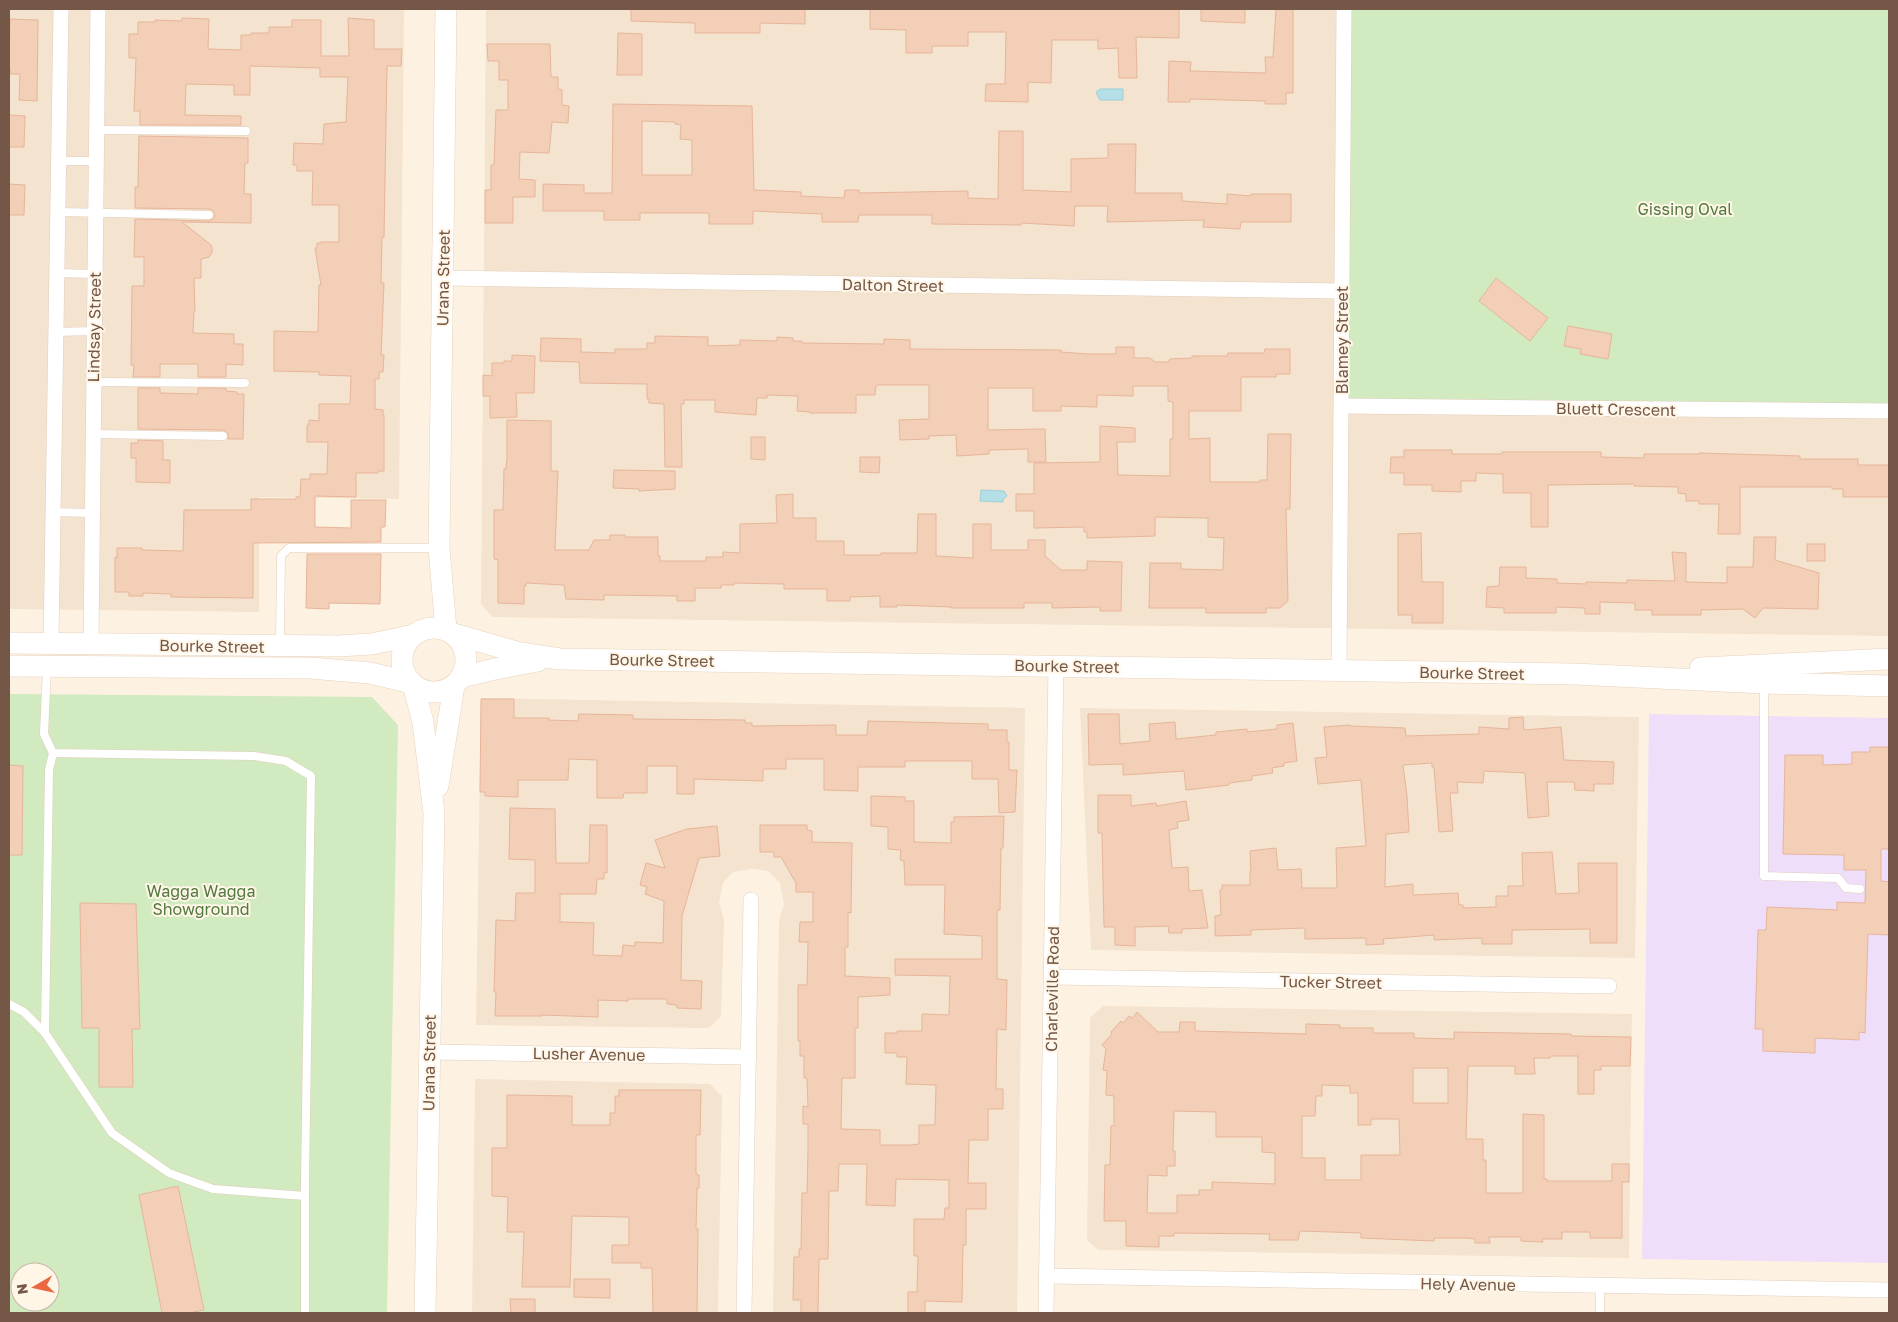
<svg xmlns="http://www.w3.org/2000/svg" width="1898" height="1322" viewBox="0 0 1898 1322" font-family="'Golos Text',sans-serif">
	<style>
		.residential { fill: #f4e3cf }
		.education { fill: #efdef9 }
		.green { fill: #d1eabf; fill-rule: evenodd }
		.water { fill: #b5dfe6; stroke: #9bcfd8 }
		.building { fill: #f3cfb8; stroke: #e6b598; fill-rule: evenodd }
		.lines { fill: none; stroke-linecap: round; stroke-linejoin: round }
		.lane-casing { stroke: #e1cebd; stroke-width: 9 }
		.street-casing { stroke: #e1cebd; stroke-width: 16 }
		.secondary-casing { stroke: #e8d1bc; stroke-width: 22 }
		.lane { stroke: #fff; stroke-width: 8 }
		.street { stroke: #fff; stroke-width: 15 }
		.secondary { stroke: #fff; stroke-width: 21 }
		.labels { text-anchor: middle; stroke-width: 4; stroke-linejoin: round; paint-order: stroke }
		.park-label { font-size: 16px; fill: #517a3f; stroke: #fff6e8 }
		.street-label { font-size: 16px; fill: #745747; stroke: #fff6e8 }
	</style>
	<rect width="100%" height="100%" fill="#fdf2e1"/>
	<g class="residential">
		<polygon points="9,9 404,9 399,499 259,497 259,612 9,609"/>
		<polygon points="486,9 1889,9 1889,636 493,617 481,604"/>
		<polygon points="481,698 1025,708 1017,1313 773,1313 779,920 784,905 780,883 768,871 752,869 733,872 723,883 719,902 724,920 721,1016 709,1028 476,1025"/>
		<polygon points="1080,708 1639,717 1635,958 1091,950"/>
		<polygon points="1103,1006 1632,1014 1629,1258 1098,1250 1087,1240 1090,1018"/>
		<polygon points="475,1079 710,1084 722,1096 718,1313 472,1313"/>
	</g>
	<polygon class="education" points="1649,714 1889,718 1889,1263 1642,1259"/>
	<g class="green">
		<polygon points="1344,9 1889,9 1889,411 1342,406"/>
		<path d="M9,694l363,3 26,28 -11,588h-378zM20,1272h30v30h-30z"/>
	</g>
	<g class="water">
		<polygon points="1100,89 1123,89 1123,100 1100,100 1096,92"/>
		<polygon points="981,490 1004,491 1007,496 1003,499 1003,502 980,501"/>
	</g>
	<g class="building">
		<polygon points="631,9 805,9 805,24 760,23 760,33 695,33 695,23 631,21"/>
		<polygon points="870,9 1179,9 1179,38 1136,37 1137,78 1119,78 1118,48 1098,49 1098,40 1052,40 1051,83 1028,82 1028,102 985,101 986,84 1005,84 1006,32 968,32 968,46 932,46 932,53 906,53 906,30 870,29"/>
		<polygon points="1201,9 1245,9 1245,23 1201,21"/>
		<polygon points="1276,9 1293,9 1293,93 1286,93 1286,104 1265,104 1265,101 1190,99 1190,102 1168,102 1169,61 1191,62 1190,71 1266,73 1265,57 1273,57"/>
		<polygon points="182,18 209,19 208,49 241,50 241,35 251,35 251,33 269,33 269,27 292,27 292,20 321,20 321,56 349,56 348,18 374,20 374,49 402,49 401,66 387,66 384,237 382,237 381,283 384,283 381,355 384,355 383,372 379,372 379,379 375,379 375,409 383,410 383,415 384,415 384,471 378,471 378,473 356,473 356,497 315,496 315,527 351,528 351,500 386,500 385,527 381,527 381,542 253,543 253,598 171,597 171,594 143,593 143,596 129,596 129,592 115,592 115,557 117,558 117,548 142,548 142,550 183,551 184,510 251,510 251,499 296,499 296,497 300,497 301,479 310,479 310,474 327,474 328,442 307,442 307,425 309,425 309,420 319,421 319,404 350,404 351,376 319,375 319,372 274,371 274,331 318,332 319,285 321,285 315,248 317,248 317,243 321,243 321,242 339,242 339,205 312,205 313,171 297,171 297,165 293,165 294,143 323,144 324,124 346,122 348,77 320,77 320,68 250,66 250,95 234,95 234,85 186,84 185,115 241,116 241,125 140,125 140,111 134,111 136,58 129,58 129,34 138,34 138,22 155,22 155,20 182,21"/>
		<polygon points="10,19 38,20 37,101 19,100 20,74 10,74 10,68 9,68"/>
		<polygon points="618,33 642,34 642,75 617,75"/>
		<polygon points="487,44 550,44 551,77 558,77 558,89 562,90 562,105 569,106 568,123 552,122 549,153 520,152 519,179 535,180 535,197 513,197 513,223 485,223 485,190 491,190 491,165 494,165 496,110 508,110 508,80 499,80 499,61 488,61"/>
		<path d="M613,104l139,2 2,84 47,2v4l43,2 1,-8h14v3l109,-2v7l30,1 1,-68h24v59l48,2v-33l37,-1v-14h28l-1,49h47v8l45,3v-10l24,2v-2h40v28h-50l-1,7 -37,-2 1,-7 -97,2 1,-16h-33l-1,20 -52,-3 -1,2 -89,-1v-9h-73l-1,7h-36v-8l-69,-3v13h-44v-11h-69v7h-36v-9h-61v-27l41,1v8h28zM642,121l33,1v2l6,1 -1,14 12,1v35h-50z"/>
		<polygon points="9,115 25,116 24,147 9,147"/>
		<polygon points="139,136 248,138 248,163 245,163 244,194 251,194 251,223 182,222 211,245 212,249 212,253 209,257 201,259 201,278 194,278 195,311 194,312 193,333 234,334 234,344 243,344 243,365 226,364 226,377 198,377 198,364 160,364 160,377 133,377 134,365 131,365 132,286 144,286 144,257 134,257 135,219 209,221 214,218 215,215 212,210 209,209 135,208 135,187 138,187"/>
		<polygon points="9,184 25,185 24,215 9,215"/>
		<polygon points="1496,278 1548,318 1530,341 1479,301"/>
		<polygon points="1568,326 1612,334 1608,359 1580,354 1581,349 1564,346"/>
		<polygon points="655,336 708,337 708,346 740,345 740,340 777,341 777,337 793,338 793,341 802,341 802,343 884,344 884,339 910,340 910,349 1061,350 1061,352 1087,354 1116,354 1116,347 1134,347 1134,358 1150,358 1155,362 1168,362 1170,359 1192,358 1192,356 1227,356 1228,353 1264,353 1265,349 1290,349 1290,374 1276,374 1276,377 1241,377 1241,411 1189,411 1189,439 1210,438 1210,482 1260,482 1260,480 1267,480 1268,434 1291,434 1290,509 1286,509 1288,601 1280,608 1266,608 1266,613 1206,613 1206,608 1149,608 1150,563 1181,563 1181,569 1223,570 1224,538 1208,537 1208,518 1155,517 1155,536 1087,538 1087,532 1084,532 1084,527 1034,528 1034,511 1016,511 1016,494 1034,494 1034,463 1100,462 1100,426 1135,428 1135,442 1117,442 1118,475 1170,476 1170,439 1173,439 1173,402 1168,401 1168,386 1133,386 1133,396 1097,395 1097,407 1061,406 1061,411 1033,411 1033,388 988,388 988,430 1045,429 1046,462 1028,462 1028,449 989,450 989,454 957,456 956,435 929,436 929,439 900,440 899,420 929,419 929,385 878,385 876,386 875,395 856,395 856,413 810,413 810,412 797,411 798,396 767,395 767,398 757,398 756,415 715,412 715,400 684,400 684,404 681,404 682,467 665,467 664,404 649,403 649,399 647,399 647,384 580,383 579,362 540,361 541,338 581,339 581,352 615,353 615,349 647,349 647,343 655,343"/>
		<polygon points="512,355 535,356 534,393 516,393 517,417 490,418 490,396 483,396 483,375 492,376 492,363 504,363 504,361 512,361"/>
		<polygon points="138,388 160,388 160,393 198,394 198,388 226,388 226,391 237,392 237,394 244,394 243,439 228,439 228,434 223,430 138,429"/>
		<polygon points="507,420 551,421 551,471 558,471 555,550 589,550 594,540 610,540 610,535 625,535 625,537 658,537 658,556 660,556 660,561 706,561 706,557 723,557 723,552 740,553 740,524 777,523 776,495 793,494 793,518 816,518 816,541 844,541 844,555 881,555 881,553 917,553 918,514 936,514 936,556 973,558 973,524 991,524 991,550 1028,550 1028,540 1045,540 1045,556 1061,570 1087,570 1087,561 1122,562 1121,611 1100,611 1100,607 1052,608 1052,603 1024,603 1024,608 951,608 952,607 897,605 897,607 880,607 880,596 850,597 850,601 827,601 827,589 784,589 784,584 734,583 734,585 721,585 721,588 695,588 695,601 677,601 677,596 604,595 604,600 566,599 564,585 526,583 526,586 524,586 524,604 498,603 498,560 494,559 494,510 503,510 504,469 506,469 507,458"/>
		<polygon points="751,437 765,437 765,460 751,459"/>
		<polygon points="138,440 163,441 163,460 170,460 170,483 136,482 136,458 131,458 131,443 138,443"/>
		<polygon points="1404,450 1452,450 1452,454 1502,454 1502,452 1601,452 1601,457 1644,458 1644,454 1699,454 1699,453 1800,456 1800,459 1858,459 1858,465 1889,465 1889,497 1843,497 1843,489 1832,489 1832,487 1740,487 1740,534 1718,534 1719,504 1699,504 1699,501 1686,501 1686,494 1678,493 1678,487 1634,486 1634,484 1548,485 1548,527 1531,527 1531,493 1503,493 1503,474 1476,473 1476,481 1461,481 1461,492 1432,491 1432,485 1404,485 1404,473 1390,473 1391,457 1404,457"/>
		<polygon points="860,457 880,457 879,473 860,472"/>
		<polygon points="614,470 675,471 675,489 639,491 639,489 613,488"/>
		<polygon points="1421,533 1422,582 1443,582 1443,623 1412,623 1412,615 1398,615 1398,534"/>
		<polygon points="1754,537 1776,537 1775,560 1819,573 1818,609 1763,608 1755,618 1743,609 1701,610 1701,615 1652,615 1652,610 1635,610 1635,603 1600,602 1600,614 1585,614 1585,608 1556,607 1556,613 1504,613 1504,608 1486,607 1487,587 1499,586 1500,567 1526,567 1526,578 1557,579 1557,583 1586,584 1586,582 1627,583 1627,580 1675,581 1672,552 1686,553 1686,582 1727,583 1727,567 1753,567"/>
		<rect x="1807" y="544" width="18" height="17"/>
		<polygon points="307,554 381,554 380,604 329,603 329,609 306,608"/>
		<polygon points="481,699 514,699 514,718 549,718 549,720 578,721 579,714 633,715 633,719 745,720 745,723 752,723 752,726 836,725 836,735 867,735 868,721 988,724 988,730 1007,730 1007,742 1009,742 1009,770 1017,770 1015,812 999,813 998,779 972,779 972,761 905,761 905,767 858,767 858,791 824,790 824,759 786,759 786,769 763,769 763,781 694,779 694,794 677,794 677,766 647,766 647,793 624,793 623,798 597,798 597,760 569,759 568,780 518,780 518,797 485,796 485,792 480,792"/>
		<polygon points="1088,714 1119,714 1120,744 1150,741 1149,724 1175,722 1176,739 1216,735 1216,732 1247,729 1247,732 1277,729 1277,725 1293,723 1297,761 1284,763 1284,766 1272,768 1273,773 1252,776 1252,780 1229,783 1229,785 1186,790 1184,771 1123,775 1123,764 1089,765"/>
		<polygon points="1523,717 1524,730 1561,727 1564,760 1614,762 1613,784 1594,784 1594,791 1575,790 1574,782 1547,782 1549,816 1528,818 1525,773 1484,771 1483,783 1457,782 1458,793 1450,793 1453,831 1439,832 1434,767 1432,767 1432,763 1403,765 1407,796 1409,832 1386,834 1385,887 1413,884 1413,895 1458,893 1459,905 1463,905 1463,908 1496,907 1496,896 1508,896 1508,886 1523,886 1522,853 1552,852 1556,894 1579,893 1578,863 1617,863 1617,943 1590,943 1590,929 1512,930 1512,944 1482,944 1482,938 1434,940 1434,935 1383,939 1384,944 1366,945 1366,938 1305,939 1305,928 1251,930 1251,935 1215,936 1215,916 1221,915 1220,890 1222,889 1222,885 1250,885 1250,871 1251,871 1250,851 1276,848 1278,870 1301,869 1302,888 1337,888 1336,848 1366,846 1361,780 1318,784 1315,758 1327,757 1324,727 1350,725 1350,726 1405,728 1406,736 1479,734 1479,727 1509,729 1509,718"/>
		<polygon points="1870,747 1889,747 1889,849 1881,849 1881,881 1889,882 1889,935 1868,934 1865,1033 1859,1032 1859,1040 1815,1038 1815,1053 1763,1051 1763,1029 1755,1029 1758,930 1766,930 1767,907 1837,910 1837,902 1865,903 1866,870 1844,870 1844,855 1783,854 1785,755 1823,755 1823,765 1852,764 1852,752 1870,752"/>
		<polygon points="9,765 23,766 22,855 9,855"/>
		<polygon points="1098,795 1131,795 1131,806 1156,803 1157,806 1186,801 1189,820 1177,822 1178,828 1169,830 1172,868 1188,867 1189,891 1202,890 1208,928 1182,929 1182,933 1169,933 1168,926 1135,927 1135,946 1115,945 1115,927 1104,927 1102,833 1098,833"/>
		<polygon points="871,796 905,797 905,801 914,801 914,842 951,843 951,822 954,822 954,817 1004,816 1003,848 1001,848 1000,910 997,910 997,979 1007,980 1006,1030 997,1029 996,1089 1003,1089 1003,1109 988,1109 988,1140 969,1140 968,1183 986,1183 986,1209 966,1209 966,1245 963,1245 962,1302 925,1301 925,1313 908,1313 908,1292 917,1292 918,1256 914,1256 914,1219 944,1219 945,1208 949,1208 949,1180 896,1179 895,1206 866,1205 867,1164 839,1164 838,1191 829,1191 828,1259 819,1259 818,1313 801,1313 801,1300 793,1300 794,1257 799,1257 799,1249 801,1249 802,1193 807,1193 808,1151 808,1124 803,1124 803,1106 808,1107 807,1078 804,1078 804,1056 800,1056 800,1041 798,1041 798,985 807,985 808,945 808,942 799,942 800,922 813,922 813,892 796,892 796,883 781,857 774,857 774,852 760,852 760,825 807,825 807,830 812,831 812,842 852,843 851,913 848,912 848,947 845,947 845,976 890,978 890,995 858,997 858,1028 855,1028 855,1078 842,1078 841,1129 880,1130 880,1145 911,1145 919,1144 919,1125 935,1125 936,1085 906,1084 907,1057 897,1057 897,1053 885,1053 885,1033 897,1033 897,1031 922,1031 922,1014 949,1015 950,976 895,975 895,959 982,959 982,936 944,934 945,885 905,885 904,861 900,860 901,850 888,849 888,827 871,826"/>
		<polygon points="510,808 555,809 556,863 589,863 590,825 607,825 607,873 604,872 604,879 597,879 596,894 560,894 560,922 594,923 593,955 622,956 623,945 635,946 635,942 663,943 664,901 645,894 647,887 640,885 646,863 665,868 655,840 687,829 717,826 720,856 699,858 682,916 681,980 702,981 701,1009 677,1008 677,1005 667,1004 667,999 628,999 628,1001 598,1000 598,1017 542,1015 542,1016 495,1016 496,992 494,992 496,920 515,921 516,893 535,893 535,860 509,859"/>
		<polygon points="80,903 136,904 140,1029 132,1029 133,1087 99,1087 99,1028 82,1028"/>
		<path d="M1137,1012l21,20h21l1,-10h15v9l111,3v-10l34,1v3h33v5h41v5l40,1v-7l117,2v2l60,1 -1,29h-29v4h-7v24h-16v-38h-27l-1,2h-16l1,16h-20v-8h-47l-2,73h17v21h3v33h37v-79l21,1v64h3v2h65v-17h17v18h-7v56h-32v-6h-28v7h-20l1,3 -22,-1v-4h-32l1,6h-15v-4l-7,-1h-34v3l-73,-3v-5l-61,-2 -2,9h-29l1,-6 -96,-1v3h-15v11l-33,-1v-25h-22l1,-56h5l1,-39h3v-30l-8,-1 1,-24 -4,-1 3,-21 -4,-4 10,-11 -1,-2 10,-11 2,2 6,-7 3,2zM1413,1068h35v35h-35zM1322,1085l28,1v7h8v32h13v-6h28l1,36h-39v25h-36v-22h-23v-42h13l1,-20h6zM1174,1111l42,1v25h46v15l13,1v31l-63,-2v8h-13v5h-22v18h-30l1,-38 19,1v-10h8v-15h-2z"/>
		<polygon points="619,1090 701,1090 700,1135 696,1135 696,1174 699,1175 699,1188 697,1188 696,1229 698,1229 697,1313 653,1313 652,1268 641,1268 641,1263 612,1263 612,1245 629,1245 629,1217 572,1216 570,1287 522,1287 524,1232 507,1232 508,1197 492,1196 492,1148 507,1148 507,1095 572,1096 572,1125 610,1125 610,1113 615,1113 615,1096 619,1096"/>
		<polygon points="178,1186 204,1310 188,1313 162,1313 139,1195"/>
		<polygon points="574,1279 610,1279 610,1298 574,1297"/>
		<polygon points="510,1299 535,1299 535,1313 511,1313"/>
	</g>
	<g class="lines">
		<g class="lane-casing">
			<g id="lane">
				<polyline points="96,130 246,131"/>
				<polyline points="59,161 96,161"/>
				<polyline points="58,212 209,215"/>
				<polyline points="57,273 95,274"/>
				<polyline points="56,332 94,331"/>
				<polyline points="94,382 245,383"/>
				<polyline points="93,434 223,436"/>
				<polyline points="53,512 92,513"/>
				<polyline points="280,644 281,556 289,548 437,548"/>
				<polyline points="47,667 44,734 53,753 254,756 286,761 311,776 305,1181 305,1313"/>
				<polyline points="1764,685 1764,876 1838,878 1846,888 1860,889"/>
				<polyline points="9,1004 24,1012 45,1033 112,1133 169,1173 213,1189 305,1196"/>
				<polyline points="45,1033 49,770 53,753"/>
				<polyline points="1600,1313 1600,1286"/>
			</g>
		</g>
		<g class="street-casing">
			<g id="street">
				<polyline points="443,278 1343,291"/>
				<polyline points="1342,406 1889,411"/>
				<polyline points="51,643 61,9"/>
				<polyline points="91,645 98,9"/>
				<polyline points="1339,671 1344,9"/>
				<polyline points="1052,977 1609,986"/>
				<polyline points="429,1052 749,1057"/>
				<polyline points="1046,1276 1889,1290"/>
				<polyline points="744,1313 751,900"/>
				<polyline points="1046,1313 1056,666"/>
			</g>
		</g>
		<g class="secondary-casing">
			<g id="secondary">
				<polyline points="446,9 439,548 446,630"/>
				<circle cx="434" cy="660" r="32"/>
				<polyline points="454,634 520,653 560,659 1574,674 1764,683 1889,686"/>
				<polyline points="9,643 338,646 372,644 414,635"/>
				<polyline points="9,666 310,668 370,673 412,683"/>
				<polyline points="1700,668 1889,659"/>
				<polyline points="461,677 495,669 538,661"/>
				<polyline points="413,684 423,722 434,813 425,1313"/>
				<polyline points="438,786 454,686"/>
			</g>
		</g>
		<use href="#lane" class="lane"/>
		<use href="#street" class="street"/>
		<use href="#secondary" class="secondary"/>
	</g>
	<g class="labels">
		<g class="park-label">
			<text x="1685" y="215">Gissing Oval</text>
			<text x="201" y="897">Wagga Wagga<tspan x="201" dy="18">Showground</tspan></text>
		</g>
		<g class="street-label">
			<text transform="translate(443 278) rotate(-89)" y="6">Urana Street</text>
			<text transform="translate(893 285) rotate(1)" y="6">Dalton Street</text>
			<text transform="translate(94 327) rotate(-89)" y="6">Lindsay Street</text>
			<text transform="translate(1342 340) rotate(-90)" y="6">Blamey Street</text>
			<text transform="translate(1616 409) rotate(1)" y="6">Bluett Crescent</text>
			<text transform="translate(212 646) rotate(1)" y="6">Bourke Street</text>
			<text transform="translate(662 660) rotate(1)" y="6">Bourke Street</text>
			<text transform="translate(1067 666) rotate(1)" y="6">Bourke Street</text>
			<text transform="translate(1472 673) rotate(1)" y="6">Bourke Street</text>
			<text transform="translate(1331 982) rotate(1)" y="6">Tucker Street</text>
			<text transform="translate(1052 989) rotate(-89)" y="6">Charleville Road</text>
			<text transform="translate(589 1054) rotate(1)" y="6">Lusher Avenue</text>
			<text transform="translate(429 1063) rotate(-89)" y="6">Urana Street</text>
			<text transform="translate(1468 1284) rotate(1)" y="6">Hely Avenue</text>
		</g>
	</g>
	<rect width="1898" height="1322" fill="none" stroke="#745747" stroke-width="20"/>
	<g transform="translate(35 1287) rotate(261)"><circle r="24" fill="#fff6e8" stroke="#c7b6a8"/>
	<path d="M0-4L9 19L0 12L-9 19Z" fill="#ea6842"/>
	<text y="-8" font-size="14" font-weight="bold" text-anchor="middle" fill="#745747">N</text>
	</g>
</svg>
